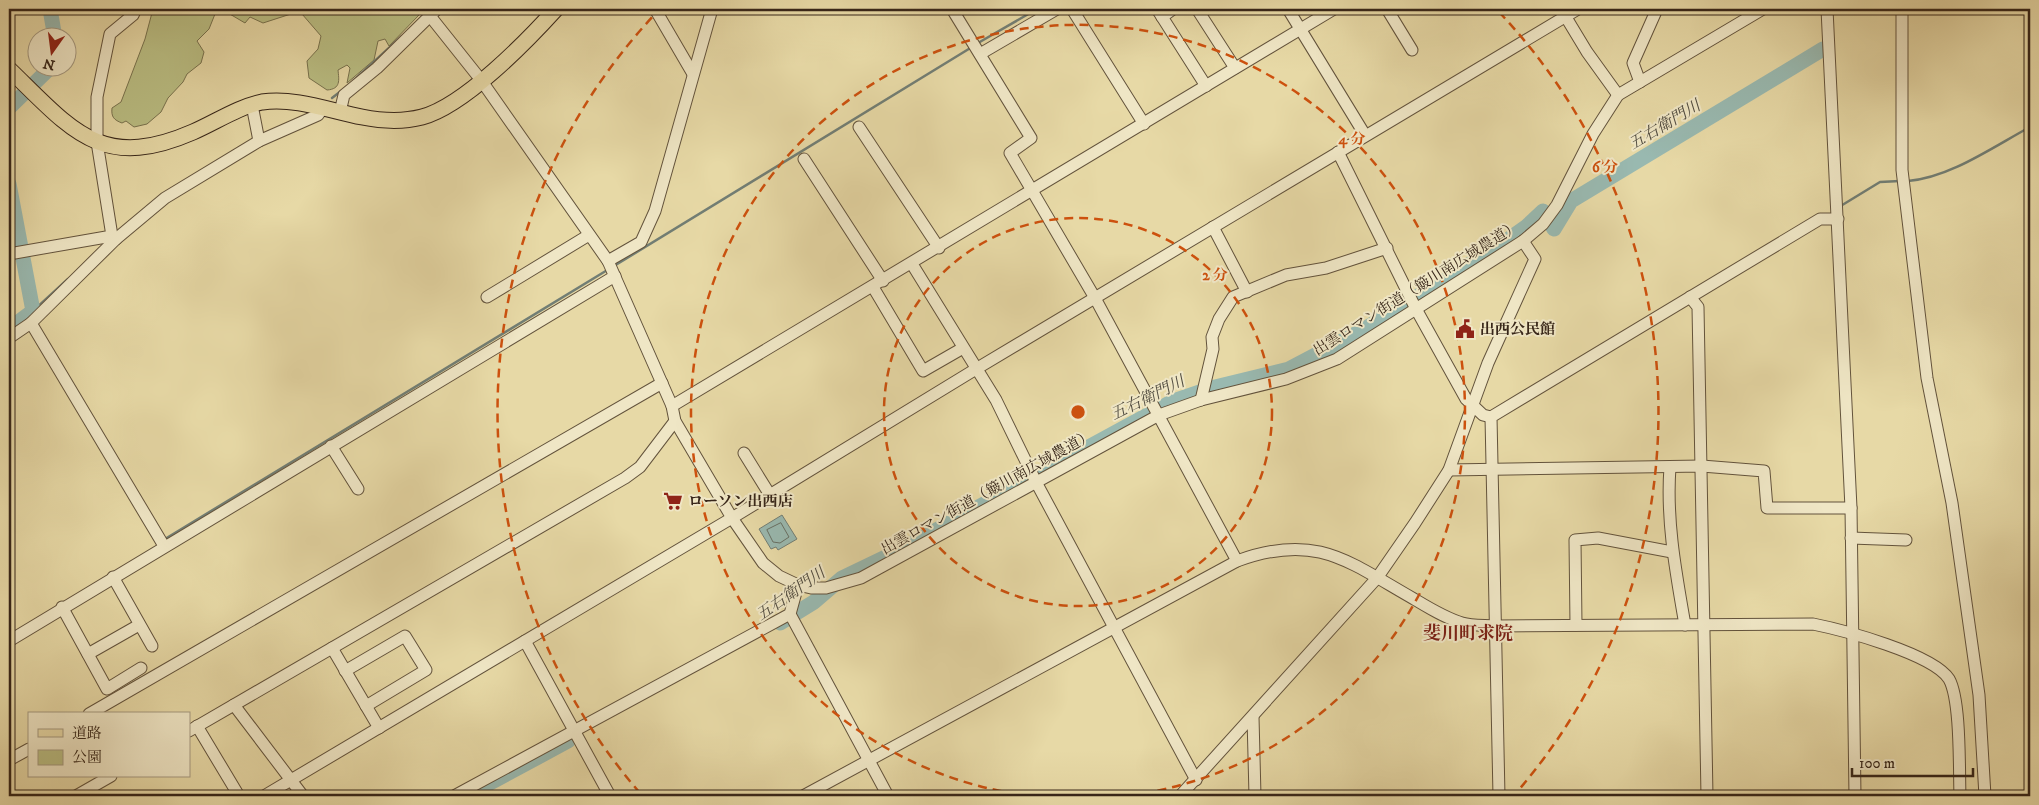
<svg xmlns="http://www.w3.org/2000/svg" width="2039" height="805" viewBox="0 0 2039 805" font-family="'IM FELL DW Pica','Noto Serif JP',serif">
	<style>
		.green { fill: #babe83; stroke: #78724e }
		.water { fill: #99b9b0; stroke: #727e74 }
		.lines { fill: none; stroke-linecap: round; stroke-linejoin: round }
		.shore { stroke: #687064; stroke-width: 1 }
		.stream { stroke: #727e74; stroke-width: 2.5 }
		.river { stroke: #99b9b0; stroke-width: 15 }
		.minor-casing { stroke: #63533c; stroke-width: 13 }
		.major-casing { stroke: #372619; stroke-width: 17 }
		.minor { stroke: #efe6c5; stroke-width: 11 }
		.major { stroke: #e7d9a6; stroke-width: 15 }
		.ring { fill: none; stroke: #cd510e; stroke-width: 2.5; stroke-dasharray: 9 6 }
		.labels { text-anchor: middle; stroke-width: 4; stroke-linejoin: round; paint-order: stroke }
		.street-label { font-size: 15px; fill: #372619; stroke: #efe6c5 }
		.poi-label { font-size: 15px; font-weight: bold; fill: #372619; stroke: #efe6c5; text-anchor: start }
		.water-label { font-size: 16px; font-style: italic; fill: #504b3f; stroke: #efe6c5 }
		.quarter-label { font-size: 18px; font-weight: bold; fill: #7a1f14; stroke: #efe6c5 }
		.centre { fill: #cd510e; stroke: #efe6c5; stroke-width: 2.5 }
		.ring-label { font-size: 15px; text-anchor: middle; font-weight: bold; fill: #cd510e; stroke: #efe6c5; stroke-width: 4; stroke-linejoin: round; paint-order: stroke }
	</style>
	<rect width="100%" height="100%" fill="#e7d9a6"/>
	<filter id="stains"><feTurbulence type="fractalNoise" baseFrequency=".004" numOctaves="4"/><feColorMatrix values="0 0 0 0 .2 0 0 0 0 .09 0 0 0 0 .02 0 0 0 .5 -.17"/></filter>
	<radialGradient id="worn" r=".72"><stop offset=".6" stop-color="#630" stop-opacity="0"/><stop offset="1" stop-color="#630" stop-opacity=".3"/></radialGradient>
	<path class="green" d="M153,9h260l6,6 -30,31 -4,-7 -7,2 -4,19 -27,23 3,-15 -3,-3 -9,5c1,10 3,19 -11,20l-18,-12 -2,-17 11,-12 3,-13 -19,-22 -5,-2 -34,11 -13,-6 -5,6 -22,-13 -6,-1 -8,20 -12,12 7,11 -3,11 -14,11 -4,8 -15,16 -7,14 -14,12 -13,3 -8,-6 -4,2c-8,-3 -11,-6 -10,-15l9,-6 24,-63z"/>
	<polygon class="water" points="782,515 797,539 778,550 776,547 771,549 759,529"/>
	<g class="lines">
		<polygon class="shore" points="781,523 789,537 780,543 773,542 767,530"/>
		<g class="stream">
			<polyline points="978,43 1037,9"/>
			<polyline points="353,81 402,36"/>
			<polyline points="332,98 341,91"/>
			<path d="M1908,181c41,-3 85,-34 122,-54"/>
			<polyline points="1839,207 1880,182 1900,181"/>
			<polyline points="614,266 972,47"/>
			<polyline points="33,311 68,279"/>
			<polyline points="165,539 609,269"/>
		</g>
		<g class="river">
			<polyline points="50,9 55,38"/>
			<polyline points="9,108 50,68"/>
			<polyline points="9,184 33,311 9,329"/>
			<polyline points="780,623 814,602 842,578 894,553 1173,401 1211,388 1289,369 1363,330 1496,248 1527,226 1543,211 1554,229 1571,201 1823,49"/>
			<polyline points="466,796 568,741"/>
		</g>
		<g class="minor-casing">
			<g id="minor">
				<polyline points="655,9 693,74"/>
				<polyline points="952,9 1031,138 1010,153 1095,298 1237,561"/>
				<polyline points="1072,9 1144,124"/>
				<polyline points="1157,9 1206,86"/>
				<polyline points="1197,9 1235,68"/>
				<polyline points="1288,9 1365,135"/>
				<polyline points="1387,9 1412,50"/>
				<polyline points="1561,9 1587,52 1618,95"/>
				<polyline points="1827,9 1851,508 1855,796"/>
				<polyline points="1902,9 1902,170 1927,378 1952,503 1979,695 1985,796"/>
				<polyline points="430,16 481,80 608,261 672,406 675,421 732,518 763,563 779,576 798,585 811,588 826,588 861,578 1159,415 1201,400 1286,379 1337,359 1523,241 1543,224 1557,205 1593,134 1618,95 1763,9"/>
				<polyline points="1162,17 1173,9"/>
				<polyline points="980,54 1057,9"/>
				<polyline points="1640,82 1633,63 1657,9"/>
				<polyline points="252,105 259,141"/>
				<polyline points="340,112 344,95 377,68 437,9"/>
				<polyline points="859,127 939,248"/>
				<polyline points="1338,152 1416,309 1466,399 1483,415 1491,417"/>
				<polyline points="804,159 883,281"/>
				<polyline points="1213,227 1247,292"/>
				<polyline points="116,239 112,236 97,142 97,97 110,34 133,15 136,9"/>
				<polyline points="9,254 112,236"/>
				<polyline points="608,261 641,242 655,211 712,9"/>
				<polyline points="912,264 996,400 1036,482 1196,780"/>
				<polyline points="873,287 923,371 963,348"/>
				<polyline points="487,297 589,235"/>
				<polyline points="1690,297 1698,307 1707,796"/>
				<polyline points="31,323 164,546"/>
				<polyline points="9,338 31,323 116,239 165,198 259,141 318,115 323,108"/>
				<polyline points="1201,400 1213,349 1212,337 1219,319 1233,297 1286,275 1326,268 1387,248"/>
				<polyline points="672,406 1334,9"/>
				<polyline points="331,446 358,489"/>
				<polyline points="744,453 770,495"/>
				<path d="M1670,467c-4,54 6,106 15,158"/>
				<polyline points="1449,470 1702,466 1764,471 1767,508 1851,508"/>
				<polyline points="1851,538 1906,540"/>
				<polyline points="113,577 152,646"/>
				<polyline points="62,607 107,689 141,668"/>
				<polyline points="790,614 888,796"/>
				<polyline points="1576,625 1575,540 1598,538 1672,552"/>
				<polyline points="9,641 615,276"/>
				<polyline points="525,641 610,796"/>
				<polyline points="332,648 379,728"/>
				<polyline points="88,654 139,625"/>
				<polyline points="345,671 405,636 426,670 366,706"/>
				<polyline points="234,705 303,796"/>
				<polyline points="89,714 662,383"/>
				<polyline points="1253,717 1255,796"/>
				<polyline points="197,726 239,796"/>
				<polyline points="189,731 625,478 640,467 675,421"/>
				<polyline points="9,760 29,749"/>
				<polyline points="76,796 111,776"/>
				<polyline points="264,796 732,518 976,369 1578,9"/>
				<polyline points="454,796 790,614 798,585"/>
				<path d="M803,796l434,-235c79,-29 110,0 177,38 15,9 31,19 48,24 10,3 23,2 34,3l317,-2c30,6 120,30 136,55 12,21 10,91 11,117"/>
				<polyline points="1180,796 1377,578 1415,523 1449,470 1488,363 1535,259 1523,241"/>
				<polyline points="1499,796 1491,417 1820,219 1838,219"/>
			</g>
		</g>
		<g class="major-casing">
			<path id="major" d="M9,69c63,61 92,103 184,63 23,-10 45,-25 69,-30 33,-5 69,9 100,15 20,4 41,5 60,0 42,-11 105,-76 134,-108"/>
		</g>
		<use href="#minor" class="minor"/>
		<use href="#major" class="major"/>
	</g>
	<g class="ring">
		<circle cx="1078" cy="412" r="194"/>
		<path d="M1031 796A387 387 0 1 1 1125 796"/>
		<path d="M640 793A581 581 0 0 1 657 12M1499 12A581 581 0 0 1 1516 793"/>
	</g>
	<defs>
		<g id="civic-bare" transform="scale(1.5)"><path d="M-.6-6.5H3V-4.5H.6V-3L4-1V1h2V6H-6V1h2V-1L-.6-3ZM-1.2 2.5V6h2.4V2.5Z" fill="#8f2418" stroke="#efe6c5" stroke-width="2.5" paint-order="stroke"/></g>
		<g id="supermarket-bare" transform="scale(1.5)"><path d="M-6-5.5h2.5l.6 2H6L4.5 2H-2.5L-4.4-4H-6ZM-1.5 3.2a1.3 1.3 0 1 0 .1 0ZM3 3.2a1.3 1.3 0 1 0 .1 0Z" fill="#8f2418" stroke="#efe6c5" stroke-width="2.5" paint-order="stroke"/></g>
	</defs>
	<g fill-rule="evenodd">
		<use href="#civic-bare" x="1465" y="329"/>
		<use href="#supermarket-bare" x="673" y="501"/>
	</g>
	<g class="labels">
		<g class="street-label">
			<text transform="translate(1416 288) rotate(-32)" y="5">出雲ロマン街道（簸川南広域農道）</text>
			<text transform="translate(987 492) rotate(-29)" y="5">出雲ロマン街道（簸川南広域農道）</text>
		</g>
		<g class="poi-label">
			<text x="1480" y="334">出西公民館</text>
			<text x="688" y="506">ローソン出西店</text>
		</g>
		<g class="water-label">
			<text transform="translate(1664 124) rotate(-31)" y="6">五右衛門川</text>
			<text transform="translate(1147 397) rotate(-26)" y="6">五右衛門川</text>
			<text transform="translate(790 593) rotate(-35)" y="6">五右衛門川</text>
		</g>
		<g class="quarter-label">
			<text x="1468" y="639">斐川町求院</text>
		</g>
	</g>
	<circle cx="1078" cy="412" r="8" class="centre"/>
	<g class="ring-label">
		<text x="1352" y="144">4 分</text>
		<text x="1605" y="172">6 分</text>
		<text x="1215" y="280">2 分</text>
	</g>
	<rect width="2039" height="805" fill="none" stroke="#e7d9a6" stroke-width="30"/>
	<rect x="10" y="10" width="2019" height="785" fill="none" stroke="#372619" stroke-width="2.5"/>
	<rect x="15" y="15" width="2009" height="775" fill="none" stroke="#372619"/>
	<rect x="28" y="712" width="162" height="65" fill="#efe6c5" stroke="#a59980"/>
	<rect x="38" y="729" width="25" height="8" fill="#e7d9a6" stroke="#a59980"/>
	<text x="72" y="738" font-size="15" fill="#372619">道路</text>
	<rect x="38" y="750" width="25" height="15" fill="#babe83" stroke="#a59980"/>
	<text x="72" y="762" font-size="15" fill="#372619">公園</text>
	<g transform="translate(52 52) rotate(194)"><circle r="24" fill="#efe6c5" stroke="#a59980"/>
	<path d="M0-4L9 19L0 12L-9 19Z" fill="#8f2418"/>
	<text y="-8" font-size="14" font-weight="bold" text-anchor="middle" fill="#372619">N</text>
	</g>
	<path d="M1852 768v8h121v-8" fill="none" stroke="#372619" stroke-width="2.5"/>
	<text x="1859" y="768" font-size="15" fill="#372619" stroke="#efe6c5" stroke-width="4" paint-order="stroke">100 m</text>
	<rect width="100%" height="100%" filter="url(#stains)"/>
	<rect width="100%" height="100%" fill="url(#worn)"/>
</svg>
